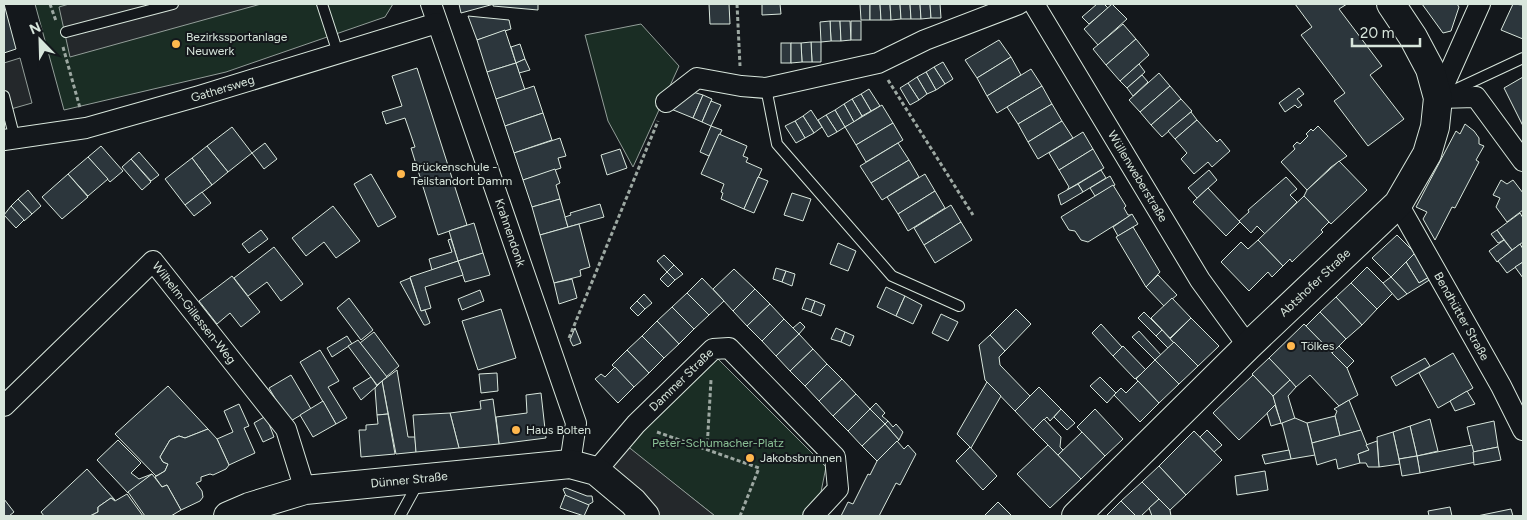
<svg xmlns="http://www.w3.org/2000/svg" width="1527" height="520" viewBox="0 0 1527 520" font-family="Figtree,sans-serif">
	<style>
		.green { fill: #1a2d24; stroke: #939e99 }
		.parking { fill: #24282b; stroke: #939e99 }
		.building { fill: #2c363c; stroke: #d8e6dc }
		.lines { fill: none; stroke-linecap: round; stroke-linejoin: round }
		.lane-casing { stroke: #d8e6dc; stroke-width: 12 }
		.street-casing { stroke: #d8e6dc; stroke-width: 22 }
		.secondary-casing { stroke: #d8e6dc; stroke-width: 30 }
		.path { stroke: #9da8a2; stroke-width: 3; stroke-dasharray: 4 2.5; stroke-linecap: butt }
		.lane { stroke: #14181c; stroke-width: 10 }
		.street { stroke: #14181c; stroke-width: 20 }
		.secondary { stroke: #14181c; stroke-width: 28 }
		.poi-dot { fill: #ffb74d; stroke: #14181c; stroke-width: 2 }
		.labels { text-anchor: middle; stroke-width: 4; stroke-linejoin: round; paint-order: stroke }
		.poi-label { font-size: 12px; fill: #d8e6dc; stroke: #14181c; text-anchor: start }
		.street-label { font-size: 12px; fill: #d8e6dc; stroke: #14181c }
		.park-label { font-size: 12px; fill: #8ac095; stroke: #14181c }
	</style>
	<rect width="100%" height="100%" fill="#14181c"/>
	<g class="green">
		<polygon points="35,4 393,4 385,17 226,72 64,110"/>
		<polygon points="641,24 679,66 633,167 608,121 585,35"/>
		<polygon points="717,358 826,467 821,492 802,516 715,516 626,446"/>
	</g>
	<g class="parking">
		<polygon points="69,4 261,4 70,57 59,7"/>
		<polygon points="20,58 32,103 4,111 4,63"/>
		<polygon points="621,441 715,516 645,516 596,471"/>
	</g>
	<g class="building">
		<polygon points="4,4 16,49 4,53"/>
		<polygon points="459,4 494,4 461,13"/>
		<polygon points="493,4 538,4 538,10 493,6"/>
		<polygon points="709,4 729,4 730,24 710,24"/>
		<polygon points="780,4 781,14 762,15 762,4"/>
		<polygon points="860,4 870,4 870,20 861,20"/>
		<polygon points="870,4 880,4 881,20 870,20"/>
		<polygon points="880,4 890,4 891,20 881,20"/>
		<polygon points="890,4 900,4 901,19 891,20"/>
		<polygon points="900,4 910,4 911,19 901,19"/>
		<polygon points="910,4 920,4 921,19 911,19"/>
		<polygon points="920,4 930,4 931,18 921,19"/>
		<polygon points="930,4 940,4 941,18 931,18"/>
		<polygon points="1097,4 1104,4 1108,8 1089,24 1082,17"/>
		<polygon points="1112,4 1127,19 1098,45 1084,29"/>
		<polygon points="1295,4 1347,4 1339,9 1382,66 1370,75 1404,119 1368,146 1334,101 1345,93 1301,35 1312,27"/>
		<polygon points="1422,4 1457,4 1459,7 1451,31 1443,33"/>
		<polygon points="1513,4 1523,5 1523,39 1501,30"/>
		<polygon points="468,16 509,20 511,29 477,40"/>
		<polygon points="830,21 840,21 841,41 831,41"/>
		<polygon points="830,21 831,41 821,42 820,22"/>
		<polygon points="840,21 850,21 851,40 841,41"/>
		<rect x="851" y="21" width="10" height="19"/>
		<polygon points="1123,24 1136,39 1106,65 1093,49"/>
		<polygon points="505,30 516,63 487,72 477,40"/>
		<polygon points="1136,39 1149,55 1120,81 1106,65"/>
		<polygon points="999,40 1011,57 977,78 965,60"/>
		<polygon points="811,42 821,42 821,62 812,62"/>
		<polygon points="811,42 812,62 802,62 801,43"/>
		<rect x="781" y="43" width="10" height="20"/>
		<polygon points="791,43 801,43 802,62 791,63"/>
		<polygon points="520,44 525,59 516,63 511,47"/>
		<polygon points="1011,57 1021,75 987,96 977,78"/>
		<polygon points="525,59 530,70 519,73 516,63"/>
		<polygon points="943,62 953,79 945,84 934,67"/>
		<polygon points="516,63 525,90 496,99 487,72"/>
		<polygon points="1139,64 1145,72 1127,88 1120,81"/>
		<polygon points="934,67 945,84 936,90 926,72"/>
		<polygon points="417,68 467,225 438,235 411,148 415,147 405,118 386,124 382,112 402,106 392,76"/>
		<polygon points="1031,69 1042,86 997,113 987,96"/>
		<polygon points="926,72 936,90 927,94 917,77"/>
		<polygon points="1159,73 1170,86 1140,112 1129,100"/>
		<polygon points="1142,75 1148,82 1133,96 1127,88"/>
		<polygon points="917,77 927,94 919,100 908,83"/>
		<polygon points="1523,77 1523,126 1504,88"/>
		<polygon points="908,83 919,100 910,105 900,88"/>
		<polygon points="534,86 543,113 505,126 496,99"/>
		<polygon points="1042,86 1052,104 1018,124 1007,107"/>
		<polygon points="1170,86 1181,99 1151,125 1140,112"/>
		<polygon points="1299,88 1304,94 1297,99 1302,105 1298,108 1295,105 1285,112 1279,103"/>
		<polygon points="869,89 880,106 871,111 861,94"/>
		<polygon points="693,92 703,95 693,118 671,109"/>
		<polygon points="861,94 871,111 862,116 852,99"/>
		<polygon points="703,95 712,99 702,122 693,118"/>
		<polygon points="852,99 862,116 854,122 844,104"/>
		<polygon points="1181,99 1192,111 1162,137 1151,125"/>
		<polygon points="711,101 721,105 711,126 702,122"/>
		<polygon points="844,104 854,122 845,127 835,110"/>
		<polygon points="1052,104 1062,121 1028,142 1018,124"/>
		<polygon points="882,105 893,123 856,145 845,127"/>
		<polygon points="811,110 822,127 814,133 803,116"/>
		<polygon points="835,110 845,127 837,132 826,115"/>
		<polygon points="1191,112 1197,120 1175,139 1168,131"/>
		<polygon points="543,113 552,140 514,153 505,126"/>
		<polygon points="826,115 837,132 828,137 818,120"/>
		<polygon points="803,116 814,133 805,138 795,121"/>
		<polygon points="1197,120 1217,142 1220,139 1230,151 1212,167 1208,162 1194,174 1181,159 1187,153 1175,139"/>
		<polygon points="795,121 805,138 796,143 785,126"/>
		<polygon points="1062,121 1073,138 1038,159 1028,142"/>
		<polygon points="893,123 903,140 866,162 856,145"/>
		<polygon points="1465,124 1474,131 1479,138 1479,144 1484,146 1476,160 1479,162 1455,208 1452,207 1435,240 1423,219 1427,212 1416,207 1456,131 1460,134"/>
		<polygon points="711,126 722,130 709,156 700,152"/>
		<polygon points="1318,126 1347,156 1331,167 1307,190 1281,162 1295,149 1293,146 1297,142 1300,144 1308,136 1306,134 1311,129 1313,131"/>
		<polygon points="232,127 252,153 228,172 207,146"/>
		<polygon points="1083,132 1093,149 1059,170 1049,153"/>
		<polygon points="719,134 747,146 743,156 748,158 746,162 762,169 744,209 721,199 723,193 721,192 724,184 701,174"/>
		<polygon points="560,138 566,156 558,158 561,168 523,180 514,153"/>
		<polygon points="265,143 277,159 264,169 252,153"/>
		<polygon points="898,143 909,160 871,183 860,166"/>
		<polygon points="101,146 123,171 110,182 88,157"/>
		<polygon points="207,146 228,172 212,185 192,158"/>
		<polygon points="620,149 627,168 607,175 601,155"/>
		<polygon points="1093,149 1104,168 1067,190 1069,187 1059,170"/>
		<polygon points="139,152 159,175 151,181 131,159"/>
		<polygon points="88,157 108,179 88,196 68,174"/>
		<polygon points="192,158 212,185 185,205 165,179"/>
		<polygon points="131,159 151,182 142,190 122,167"/>
		<polygon points="909,160 919,177 882,200 871,183"/>
		<polygon points="1339,161 1367,190 1331,224 1304,196 1307,190"/>
		<polygon points="555,169 560,183 556,185 560,199 532,207 523,180"/>
		<polygon points="1101,170 1106,178 1083,192 1078,184"/>
		<polygon points="1209,170 1217,180 1197,198 1188,188"/>
		<polygon points="68,174 88,197 62,219 42,197"/>
		<polygon points="371,174 396,217 378,227 354,184"/>
		<polygon points="925,174 935,191 898,214 887,197"/>
		<polygon points="1110,176 1115,185 1095,196 1090,188"/>
		<polygon points="758,177 768,181 754,213 744,209"/>
		<polygon points="1286,177 1297,189 1290,195 1297,202 1265,234 1257,226 1251,233 1239,221 1249,212 1248,210"/>
		<polygon points="1501,180 1507,184 1513,180 1523,193 1523,210 1507,222 1496,207 1500,198 1493,195"/>
		<polygon points="1078,184 1083,192 1061,205 1058,195"/>
		<polygon points="1113,185 1126,206 1124,208 1128,215 1131,215 1088,242 1081,240 1075,231 1069,230 1061,217"/>
		<polygon points="1208,188 1240,222 1226,236 1193,202"/>
		<polygon points="28,190 41,206 32,214 18,199"/>
		<polygon points="935,191 945,208 908,231 898,214"/>
		<polygon points="202,192 211,203 194,216 185,205"/>
		<polygon points="792,193 811,199 803,221 784,215"/>
		<polygon points="1304,196 1329,222 1321,230 1323,232 1292,262 1290,259 1283,266 1258,240"/>
		<polygon points="18,199 32,214 24,221 11,206"/>
		<polygon points="560,199 568,227 540,235 532,207"/>
		<polygon points="600,204 604,217 568,227 565,217 571,215 570,213"/>
		<polygon points="951,205 961,222 924,245 914,228"/>
		<polygon points="11,206 24,220 16,228 4,215"/>
		<polygon points="333,206 360,241 336,258 324,242 306,256 292,238"/>
		<polygon points="1520,213 1523,218 1523,242 1512,250 1497,230"/>
		<polygon points="1132,214 1138,224 1118,236 1113,227"/>
		<polygon points="961,222 972,240 935,263 924,245"/>
		<polygon points="474,223 483,253 458,261 449,231"/>
		<polygon points="579,224 590,267 580,270 581,276 554,283 540,235"/>
		<polygon points="1133,227 1160,272 1146,287 1116,237"/>
		<polygon points="261,230 268,239 249,253 242,244"/>
		<polygon points="1497,230 1504,240 1498,243 1491,234"/>
		<polygon points="1397,235 1415,253 1391,277 1372,258"/>
		<polygon points="451,239 458,261 432,270 429,259 452,252 448,240"/>
		<polygon points="1258,240 1283,266 1272,277 1268,272 1249,291 1221,262 1241,242 1248,249"/>
		<polygon points="1504,240 1512,250 1497,262 1489,251"/>
		<polygon points="838,243 856,251 848,271 830,264"/>
		<polygon points="1520,244 1523,249 1523,262 1507,273 1498,261"/>
		<polygon points="274,247 303,284 281,301 267,282 248,296 234,278"/>
		<polygon points="483,253 490,275 465,282 458,261"/>
		<polygon points="1415,253 1429,277 1419,283 1406,262"/>
		<polygon points="664,255 674,265 667,272 657,261"/>
		<polygon points="458,261 463,275 425,287 431,308 421,311 410,277"/>
		<polygon points="1406,262 1419,283 1429,277 1431,279 1407,294 1391,277"/>
		<polygon points="1523,262 1523,278 1515,267"/>
		<polygon points="674,265 683,274 675,280 667,272"/>
		<polygon points="1367,267 1393,293 1377,309 1351,283"/>
		<polygon points="776,268 786,271 782,282 773,279"/>
		<polygon points="734,269 755,289 733,311 713,289"/>
		<polygon points="786,271 795,274 792,286 782,282"/>
		<polygon points="667,272 675,280 668,287 660,279"/>
		<polygon points="1158,275 1177,295 1164,306 1146,287"/>
		<polygon points="232,276 260,312 241,327 230,313 217,324 199,301"/>
		<polygon points="1391,277 1407,294 1398,300 1383,283"/>
		<polygon points="410,278 421,311 425,310 430,323 426,325 424,325 400,282"/>
		<polygon points="702,278 724,301 709,315 687,293"/>
		<polygon points="572,279 577,298 559,304 554,283"/>
		<polygon points="1351,283 1377,309 1362,325 1336,297"/>
		<polygon points="886,287 905,296 896,316 877,307"/>
		<polygon points="755,289 770,304 747,326 733,311"/>
		<polygon points="480,290 484,301 462,310 458,299"/>
		<polygon points="687,293 709,315 694,329 672,307"/>
		<polygon points="644,294 652,303 645,309 637,301"/>
		<polygon points="905,296 922,305 913,324 896,316"/>
		<polygon points="1336,297 1362,325 1346,339 1320,312"/>
		<polygon points="349,298 373,330 361,340 337,308"/>
		<polygon points="806,298 815,301 811,312 802,309"/>
		<polygon points="1172,298 1191,318 1170,338 1151,318"/>
		<polygon points="637,301 645,309 638,316 630,308"/>
		<polygon points="815,301 825,305 821,316 811,312"/>
		<polygon points="770,304 784,319 762,341 747,326"/>
		<polygon points="672,307 694,329 679,344 657,321"/>
		<polygon points="501,309 516,358 478,370 462,321"/>
		<polygon points="1016,309 1031,324 1005,351 990,335"/>
		<polygon points="1144,312 1162,330 1156,336 1138,318"/>
		<polygon points="1320,312 1346,339 1332,353 1306,326"/>
		<polygon points="941,314 958,322 948,341 932,333"/>
		<polygon points="1191,318 1219,346 1198,366 1170,339"/>
		<polygon points="784,319 799,334 776,356 762,341"/>
		<polygon points="657,321 679,344 664,358 642,336"/>
		<polygon points="800,322 805,327 799,334 793,328"/>
		<polygon points="1101,324 1122,347 1113,356 1092,333"/>
		<polygon points="1304,324 1347,368 1358,395 1339,406 1310,375 1296,387 1269,358"/>
		<polygon points="575,328 581,343 573,346 570,340"/>
		<polygon points="836,328 845,332 841,342 831,339"/>
		<polygon points="1162,330 1174,343 1168,348 1156,336"/>
		<polygon points="1139,331 1161,355 1155,360 1132,337"/>
		<polygon points="374,332 399,366 386,377 360,343"/>
		<polygon points="845,332 854,336 850,346 841,342"/>
		<polygon points="799,334 813,349 790,371 776,356"/>
		<polygon points="990,335 1005,351 999,357 1000,365 1030,396 1015,411 985,380 979,345"/>
		<polygon points="347,336 352,344 332,357 327,348"/>
		<polygon points="642,336 664,358 649,373 627,350"/>
		<polygon points="358,340 387,377 377,385 348,346"/>
		<polygon points="1174,342 1198,366 1179,384 1155,360"/>
		<polygon points="1123,346 1146,370 1135,379 1113,356"/>
		<polygon points="1339,346 1354,361 1347,368 1332,353"/>
		<polygon points="813,349 827,364 805,386 790,371"/>
		<polygon points="320,350 339,381 328,387 347,418 336,424 300,362"/>
		<polygon points="627,350 649,373 634,387 612,365"/>
		<polygon points="1453,353 1473,388 1438,408 1419,373"/>
		<polygon points="1269,358 1290,380 1273,396 1252,374"/>
		<polygon points="1425,358 1430,366 1396,386 1391,377"/>
		<polygon points="1155,360 1179,384 1159,403 1136,379"/>
		<polygon points="827,364 842,379 819,401 805,386"/>
		<polygon points="615,367 634,387 618,403 595,379 601,374 605,377"/>
		<polygon points="397,370 408,437 415,437 416,452 396,454 382,381"/>
		<polygon points="497,373 498,391 481,393 479,374"/>
		<polygon points="291,375 311,409 289,422 269,388"/>
		<polygon points="1253,375 1273,396 1276,405 1239,440 1213,413"/>
		<polygon points="371,377 377,386 361,400 353,388"/>
		<polygon points="1100,377 1116,393 1107,403 1090,386"/>
		<polygon points="842,379 856,394 833,416 819,401"/>
		<polygon points="1290,380 1296,387 1288,396 1295,419 1281,424 1273,396"/>
		<polygon points="382,381 388,414 377,415 375,388"/>
		<polygon points="1138,381 1159,403 1140,422 1114,395 1121,388 1126,393"/>
		<polygon points="987,382 1001,396 971,448 957,434"/>
		<polygon points="168,386 208,429 185,438 179,436 170,440 160,457 163,462 168,464 165,471 156,476 115,434"/>
		<polygon points="1039,387 1061,409 1050,421 1047,417 1033,430 1015,411"/>
		<polygon points="1467,391 1475,404 1455,411 1450,401"/>
		<polygon points="541,393 546,438 499,444 496,417 527,413 526,395"/>
		<polygon points="856,394 870,409 848,431 833,416"/>
		<polygon points="493,399 499,444 459,448 450,413 481,409 480,401"/>
		<polygon points="1349,400 1361,430 1340,436 1335,416 1337,411 1334,409"/>
		<polygon points="323,401 336,424 313,437 300,415"/>
		<polygon points="876,403 885,413 882,416 888,421 885,424 870,409"/>
		<polygon points="239,404 249,426 244,428 255,453 229,465 217,439 233,432 224,411"/>
		<polygon points="1275,405 1281,423 1271,426 1267,413"/>
		<polygon points="870,409 885,424 862,446 848,431"/>
		<polygon points="1061,409 1075,423 1067,430 1054,417"/>
		<polygon points="1095,409 1123,439 1105,456 1077,427"/>
		<polygon points="450,413 459,448 416,452 413,415"/>
		<polygon points="388,414 395,454 361,457 359,430 366,430 366,425 378,424 377,415"/>
		<polygon points="266,416 274,437 263,442 254,423"/>
		<polygon points="1335,416 1340,436 1312,443 1307,423"/>
		<polygon points="1295,418 1307,423 1315,455 1291,459 1282,423"/>
		<polygon points="1044,419 1061,437 1060,447 1063,450 1058,455 1033,430"/>
		<polygon points="1430,419 1438,451 1417,456 1410,426"/>
		<polygon points="888,421 893,427 896,424 903,432 899,440 885,424"/>
		<polygon points="1494,421 1498,447 1473,452 1467,427"/>
		<polygon points="885,424 899,440 877,461 862,446"/>
		<polygon points="1410,426 1417,456 1399,459 1393,432"/>
		<polygon points="208,429 217,439 229,465 226,469 213,475 210,474 201,477 201,481 196,483 202,491 203,497 200,501 181,510 167,485 162,487 155,477 165,471 168,464 163,462 160,457 170,440 179,436 185,438"/>
		<polygon points="1207,430 1222,445 1214,452 1200,437"/>
		<polygon points="1361,430 1369,450 1358,454 1360,463 1338,469 1336,459 1317,465 1312,443"/>
		<polygon points="1194,431 1222,460 1186,495 1159,466"/>
		<polygon points="1082,432 1105,456 1081,479 1058,455"/>
		<polygon points="1393,432 1400,464 1379,467 1377,437"/>
		<polygon points="118,440 141,463 131,473 139,479 152,474 128,493 97,460"/>
		<polygon points="897,441 904,449 908,445 916,454 900,485 896,483 879,516 841,516 848,502 853,504 868,474 870,475 877,461"/>
		<polygon points="1377,441 1379,467 1368,467 1366,463 1360,463 1358,454 1369,450 1366,445"/>
		<polygon points="1048,445 1081,479 1050,508 1017,474"/>
		<polygon points="1472,445 1476,462 1420,473 1417,456"/>
		<polygon points="970,447 997,476 983,490 956,461"/>
		<polygon points="1498,447 1501,460 1474,465 1473,452"/>
		<polygon points="1289,450 1291,459 1265,464 1262,455"/>
		<polygon points="1417,456 1420,473 1402,476 1399,459"/>
		<polygon points="1159,466 1186,495 1170,510 1142,482"/>
		<polygon points="87,469 115,500 111,498 98,507 98,512 90,516 44,516 41,512"/>
		<polygon points="1265,471 1268,490 1237,495 1235,476"/>
		<polygon points="152,474 162,487 167,485 181,510 171,516 145,516 128,492"/>
		<polygon points="1142,482 1159,499 1141,516 1136,516 1121,501"/>
		<polygon points="566,488 587,496 592,496 593,502 588,505 566,496 563,489"/>
		<polygon points="127,494 143,516 90,516 98,512 98,507 111,498 115,501"/>
		<polygon points="565,495 589,505 584,516 560,508"/>
		<polygon points="4,499 14,512 9,516 4,516"/>
		<polygon points="1159,499 1170,510 1171,516 1152,516 1149,508"/>
		<polygon points="1121,501 1136,516 1106,516"/>
		<polygon points="998,502 1012,516 984,516"/>
		<polygon points="1450,507 1452,516 1429,516 1428,511"/>
		<polygon points="1511,509 1513,516 1477,516"/>
	</g>
	<g class="lines">
		<g class="lane-casing">
			<g id="lane">
				<polyline points="322,4 338,53"/>
				<polyline points="66,32 173,4"/>
				<polyline points="766,88 777,144 892,276 959,306"/>
				<polyline points="1448,93 1523,58"/>
				<polyline points="4,96 15,139"/>
				<polyline points="400,516 418,483"/>
			</g>
		</g>
		<g class="street-casing">
			<g id="street">
				<path id="s1" d="M431,4l145,419 -6,41"/>
				<path id="s2" d="M1034,4l166,276 48,66"/>
				<polyline points="1480,4 1438,98 1476,97 1523,161"/>
				<polyline points="666,102 697,78 741,86 766,88 878,63 925,40 1019,4"/>
				<path id="s3" d="M4,140l82,-12 113,-32 238,-73"/>
				<path id="s4" d="M1398,204l103,182 22,44"/>
				<path id="s5" d="M4,406l149,-145 133,168 19,61"/>
				<path id="s6" d="M596,471l40,-47 77,-75 16,-1 106,109 3,32 -25,27"/>
			</g>
		</g>
		<g class="secondary-casing">
			<g id="secondary">
				<path id="s7" d="M228,516l21,-9 56,-17 265,-26 26,7 37,31 12,14"/>
				<path id="s8" d="M1076,516l172,-170 150,-142 29,-50 8,-27 3,-29 -8,-29 -17,-32 -22,-33"/>
			</g>
		</g>
		<g class="path">
			<polyline points="50,4 56,21"/>
			<polyline points="737,4 740,66"/>
			<polyline points="63,47 80,108"/>
			<polyline points="888,80 973,215"/>
			<polyline points="569,338 658,121"/>
			<polyline points="657,432 759,468 740,516"/>
			<polyline points="707,449 711,380"/>
		</g>
		<use href="#lane" class="lane"/>
		<use href="#street" class="street"/>
		<use href="#secondary" class="secondary"/>
	</g>
	<g class="poi-dot">
		<circle cx="176" cy="44" r="5"/>
		<circle cx="401" cy="174" r="5"/>
		<circle cx="1291" cy="346" r="5"/>
		<circle cx="516" cy="430" r="5"/>
		<circle cx="750" cy="458" r="5"/>
	</g>
	<g class="labels">
		<g class="poi-label">
			<text x="186" y="41">Bezirkssportanlage<tspan x="186" dy="14">Neuwerk</tspan></text>
			<text x="411" y="171">Brückenschule -<tspan x="411" dy="14">Teilstandort Damm</tspan></text>
			<text x="1301" y="350">Tölkes</text>
			<text x="526" y="434">Haus Bolten</text>
			<text x="760" y="462">Jakobsbrunnen</text>
		</g>
		<g class="street-label">
			<text dy="4" stroke="none"><textPath href="#s3" startOffset="225">Gathersweg</textPath></text>
			<text dy="4" stroke="none"><textPath href="#s2" startOffset="201">Wüllenweberstraße</textPath></text>
			<text dy="4" stroke="none"><textPath href="#s1" startOffset="242">Krahnendonk</textPath></text>
			<text dy="4" stroke="none"><textPath href="#s8" startOffset="334">Abtshofer Straße</textPath></text>
			<text dy="4" stroke="none"><textPath href="#s5" startOffset="274">Wilhelm-Gillessen-Weg</textPath></text>
			<text dy="4" stroke="none"><textPath href="#s4" startOffset="129">Bendhütter Straße</textPath></text>
			<text dy="4" stroke="none"><textPath href="#s6" startOffset="125">Dammer Straße</textPath></text>
			<text dy="4" stroke="none"><textPath href="#s7" startOffset="186">Dünner Straße</textPath></text>
		</g>
		<g class="park-label">
			<text x="718" y="447">Peter-Schumacher-Platz</text>
		</g>
	</g>
	<rect width="1527" height="520" fill="none" stroke="#d8e6dc" stroke-width="10"/>
	<g transform="translate(40 40) rotate(337)" stroke="#14181c" stroke-width="4" paint-order="stroke">
	<path d="M0-4L9 19L0 12L-9 19Z" fill="#d8e6dc"/>
	<text y="-8" font-size="14" font-weight="bold" text-anchor="middle" fill="#d8e6dc">N</text>
	</g>
	<path d="M1352 38v8h68v-8" fill="none" stroke="#d8e6dc" stroke-width="2.5"/>
	<text x="1360" y="38" font-size="15" fill="#d8e6dc" stroke="#14181c" stroke-width="4" paint-order="stroke">20 m</text>
</svg>
